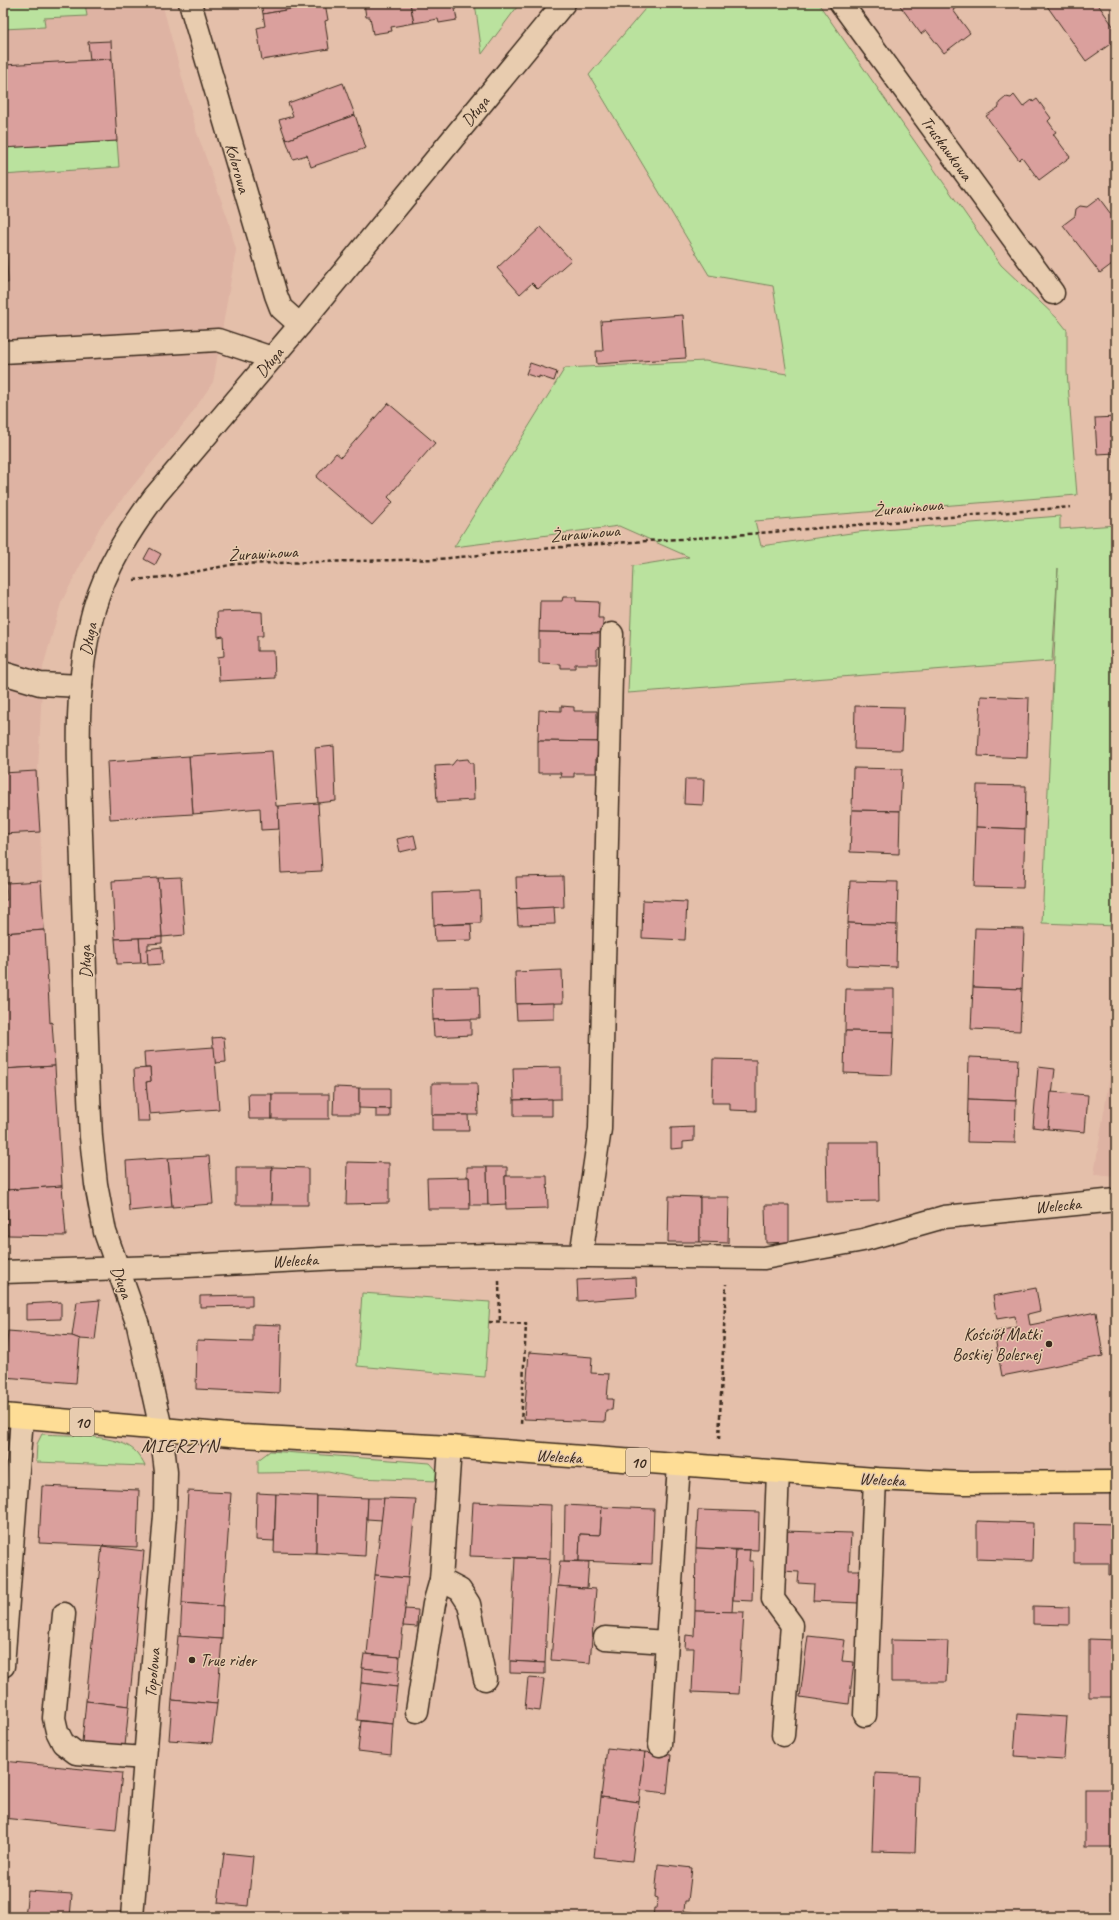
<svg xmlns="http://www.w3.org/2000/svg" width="1119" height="1920" viewBox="0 0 1119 1920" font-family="Caveat,sans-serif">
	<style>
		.built { fill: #deb3a3 }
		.green { fill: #bae29e; stroke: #7a865e }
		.building { fill: #daa09d; stroke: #3b2a1e }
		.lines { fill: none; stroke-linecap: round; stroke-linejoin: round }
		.minor-casing { stroke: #3b2a1e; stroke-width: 25 }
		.major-casing { stroke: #3b2a1e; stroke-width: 25 }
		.path { stroke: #3b2a1e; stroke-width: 2.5; stroke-dasharray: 4 3; stroke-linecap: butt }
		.minor { stroke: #e8ccaf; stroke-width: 22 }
		.major { stroke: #fedd96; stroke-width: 22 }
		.poi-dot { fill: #3b2a1e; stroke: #e8ccaf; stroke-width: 1.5 }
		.labels { text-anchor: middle; stroke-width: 3; stroke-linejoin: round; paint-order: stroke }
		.shield { fill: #e8ccaf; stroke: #6f5b4a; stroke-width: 1 }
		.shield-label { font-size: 16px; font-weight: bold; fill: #3b2a1e }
		.street-label { font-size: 17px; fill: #3b2a1e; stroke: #e8ccaf }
		.poi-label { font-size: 17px; fill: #3b2a1e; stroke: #e8ccaf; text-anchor: end }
		.quarter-label { font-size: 19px; letter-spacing: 1px; fill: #3b2a1e; stroke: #e8ccaf }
	</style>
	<rect width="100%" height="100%" fill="#e4bfaa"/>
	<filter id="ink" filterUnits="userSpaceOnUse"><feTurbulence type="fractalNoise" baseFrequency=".025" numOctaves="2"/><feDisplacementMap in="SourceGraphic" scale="8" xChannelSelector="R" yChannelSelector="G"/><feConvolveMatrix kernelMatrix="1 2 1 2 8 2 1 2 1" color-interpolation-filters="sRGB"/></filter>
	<g filter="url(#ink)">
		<g class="built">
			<polygon points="3,3 162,3 197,133 228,219 236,250 213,382 190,416 101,525 61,603 43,667 38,770 42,880 66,1236 3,1236"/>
			<polygon points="1116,1053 1116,1176 1094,1174 1110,1075"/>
		</g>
		<g class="green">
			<polygon points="3,3 85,3 87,16 44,18 45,27 3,29"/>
			<polygon points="475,3 520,3 482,54"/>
			<polygon points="650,3 818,3 1001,265 1059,320 1067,330 1067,372 1077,495 755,521 761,546 858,532 1060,516 1060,529 1116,525 1116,926 1042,923 1058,568 1052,661 628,693 633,566 689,557 619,526 454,547 565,368 705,361 787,374 773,286 709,275 589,75"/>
			<polygon points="117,141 119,167 3,175 3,148"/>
			<polygon points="362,1293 490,1302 485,1377 357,1366"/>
			<path d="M42,1434c25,2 78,-1 95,19 3,4 6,9 8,13l-109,-4 1,-18z"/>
			<polygon points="270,1451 430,1463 439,1473 438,1481 357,1478 328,1472 258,1473 258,1460"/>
		</g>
		<g class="building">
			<polygon points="261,3 325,3 263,14"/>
			<polygon points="325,3 328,20 325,21 329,49 262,60 257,28 265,26 263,14"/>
			<polygon points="364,3 410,3 414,23 391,27 392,31 373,34 370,17 366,17"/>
			<polygon points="410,3 454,3 457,20 439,23 438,19 414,23"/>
			<polygon points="898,3 962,3 953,10 970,33 944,53 926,30 921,34"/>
			<polygon points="1051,3 1097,3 1116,30 1116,40 1086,61 1047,6"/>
			<polygon points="111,41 112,59 90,60 88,42"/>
			<polygon points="112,59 117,141 3,148 3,65"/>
			<polygon points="343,83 355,115 286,140 279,120 293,116 288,103"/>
			<polygon points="1014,95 1023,107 1032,100 1033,102 1037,99 1051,118 1048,121 1056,132 1053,134 1070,157 1039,180 1022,157 1019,160 986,116 999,107 999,103 1006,97 1011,98"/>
			<polygon points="355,115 366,148 311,167 307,155 293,159 286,140"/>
			<polygon points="1099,198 1116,221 1116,261 1100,273 1063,225 1075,216 1076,209 1080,206 1087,207"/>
			<polygon points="3,219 5,219 8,283 3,283"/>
			<polygon points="541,227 571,260 538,289 532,283 520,294 497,268"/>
			<polygon points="683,315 686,358 597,364 596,351 603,351 601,321"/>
			<polygon points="530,363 557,372 554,381 539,376 539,378 526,374"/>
			<polygon points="388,403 435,443 388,497 393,502 372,525 316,477 336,453 341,457"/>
			<polygon points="1116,417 1116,453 1097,454 1095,418"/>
			<polygon points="150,548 161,554 155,565 144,559"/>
			<polygon points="563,597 576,597 576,601 599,602 598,618 603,618 603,633 539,632 540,601 562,601"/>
			<polygon points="246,611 262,612 263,636 257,636 257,651 274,651 275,678 219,681 218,657 224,656 223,636 218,637 217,612"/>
			<polygon points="539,632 603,633 602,648 597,648 597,664 575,664 575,668 561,668 561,664 539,663"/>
			<polygon points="981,696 1029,698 1027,758 978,756"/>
			<polygon points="561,706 574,707 574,711 597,711 597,727 601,727 601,742 538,741 539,710 561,711"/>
			<polygon points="855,706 904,707 902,750 854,749"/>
			<polygon points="538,741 601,742 601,758 596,757 596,773 574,773 574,777 560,777 561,773 538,773"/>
			<polygon points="334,746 336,801 318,803 315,748"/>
			<polygon points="272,751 276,806 278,806 279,829 261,830 260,808 193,814 189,756"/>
			<polygon points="189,756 193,814 110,819 107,762"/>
			<polygon points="468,759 470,763 473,763 474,800 437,802 435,766 452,765 456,760"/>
			<polygon points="853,768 902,769 900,811 852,810"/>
			<polygon points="36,771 40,832 3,834 3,773"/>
			<polygon points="685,779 704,779 703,805 684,804"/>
			<polygon points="977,785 1026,786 1025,829 976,827"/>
			<polygon points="318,803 322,871 281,873 278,806"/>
			<polygon points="852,810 900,811 899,854 850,852"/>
			<polygon points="976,827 1025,829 1023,888 974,887"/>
			<polygon points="414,835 417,848 400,852 397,839"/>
			<polygon points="563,876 564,907 517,909 516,877"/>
			<polygon points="181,877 185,935 162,937 158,878"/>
			<polygon points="158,878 162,937 115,939 112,881"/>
			<polygon points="41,881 44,930 3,933 3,900 7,900 6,883"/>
			<polygon points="850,881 898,882 897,925 848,923"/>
			<polygon points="480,891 481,923 434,925 433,893"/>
			<polygon points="643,900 687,902 685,940 642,938"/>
			<polygon points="554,907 555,924 518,925 517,909"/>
			<polygon points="848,923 897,925 896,967 847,965"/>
			<polygon points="471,924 472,940 435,941 434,925"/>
			<polygon points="975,928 1024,929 1022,989 973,987"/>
			<polygon points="45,930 50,1023 52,1022 55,1066 3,1069 3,933"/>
			<polygon points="162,937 162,943 148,944 148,962 141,963 139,938"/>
			<polygon points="139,938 141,963 117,964 115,939"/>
			<polygon points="162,947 163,964 148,965 147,949"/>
			<polygon points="562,970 563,1003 516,1004 515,972"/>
			<polygon points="479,987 480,1019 433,1020 432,988"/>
			<polygon points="973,987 1022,989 1020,1031 971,1029"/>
			<polygon points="846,989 894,989 894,1032 845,1031"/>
			<polygon points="554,1003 554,1019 517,1020 516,1004"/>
			<polygon points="471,1019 471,1035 434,1037 433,1020"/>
			<polygon points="845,1031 894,1032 892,1075 844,1073"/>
			<polygon points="224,1037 226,1062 215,1063 212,1038"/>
			<polygon points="214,1047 219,1109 148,1114 146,1082 151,1081 150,1068 145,1068 144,1052"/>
			<polygon points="969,1057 1018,1059 1016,1101 968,1099"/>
			<polygon points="713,1059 756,1060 756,1111 730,1110 730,1103 712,1103"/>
			<polygon points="55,1066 62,1186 6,1190 3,1154 3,1069"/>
			<polygon points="561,1067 561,1099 514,1100 513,1068"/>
			<polygon points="1038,1067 1055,1069 1048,1129 1033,1127"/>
			<polygon points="150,1068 151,1081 146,1082 150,1121 137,1121 134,1069"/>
			<polygon points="432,1083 477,1083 478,1115 432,1115"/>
			<polygon points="334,1087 359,1088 359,1114 333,1114"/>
			<polygon points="359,1088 390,1088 390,1109 359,1108"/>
			<polygon points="1051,1092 1088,1095 1085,1132 1048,1129"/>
			<polygon points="248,1094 272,1094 272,1119 249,1119"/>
			<rect x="272" y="1094" width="57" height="25"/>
			<polygon points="552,1099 552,1116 514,1116 514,1100"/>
			<polygon points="968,1099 1016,1101 1015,1143 967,1142"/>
			<rect x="376" y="1109" width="14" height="8"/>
			<polygon points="432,1115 468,1115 469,1131 432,1131"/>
			<polygon points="694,1127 694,1141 683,1142 683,1148 671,1149 671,1128"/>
			<polygon points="826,1142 878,1142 879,1201 827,1202"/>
			<polygon points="209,1156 213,1204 172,1207 168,1158"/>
			<polygon points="168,1158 172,1207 129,1211 126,1161"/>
			<polygon points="347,1162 389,1163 389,1203 346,1204"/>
			<polygon points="236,1167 272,1167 271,1205 236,1205"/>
			<polygon points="272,1167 308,1168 308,1205 271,1205"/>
			<polygon points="467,1167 487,1167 488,1205 469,1205 469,1177 467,1177"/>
			<polygon points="487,1167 507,1167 507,1176 505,1176 506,1204 488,1205"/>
			<polygon points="505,1176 547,1176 548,1208 506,1209"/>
			<polygon points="469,1177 470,1209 428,1209 427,1178"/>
			<polygon points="62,1186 66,1236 8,1235 6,1190"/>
			<polygon points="669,1196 700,1197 700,1242 668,1242"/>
			<polygon points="700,1197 729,1197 728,1243 700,1242"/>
			<polygon points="6,1204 7,1204 8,1235 3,1235 3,1210 6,1210"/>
			<polygon points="765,1205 789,1205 789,1242 766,1243"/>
			<polygon points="636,1277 637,1297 578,1301 577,1280"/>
			<polygon points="1036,1288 1040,1311 1028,1314 1030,1325 1096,1312 1103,1356 1002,1376 994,1332 1017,1327 1015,1316 997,1319 993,1296"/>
			<polygon points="252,1295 252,1306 200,1307 200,1296"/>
			<polygon points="100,1300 95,1340 80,1339 72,1336 77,1302"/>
			<polygon points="61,1302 61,1319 26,1320 26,1304"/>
			<polygon points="253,1324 281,1325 279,1393 196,1389 197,1340 253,1342"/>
			<polygon points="8,1331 72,1336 80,1339 76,1383 4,1377"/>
			<polygon points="529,1352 592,1357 591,1373 609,1374 607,1399 613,1399 612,1410 606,1410 605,1422 524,1419"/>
			<polygon points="42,1486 139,1490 137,1547 39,1543"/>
			<polygon points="188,1491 231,1493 223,1606 182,1603"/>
			<polygon points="257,1493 276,1494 274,1541 256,1540"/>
			<polygon points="276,1494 317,1496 316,1553 274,1552"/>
			<polygon points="317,1496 368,1498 365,1556 316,1553"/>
			<polygon points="368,1498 384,1498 382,1520 367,1519"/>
			<polygon points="384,1498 416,1499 408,1578 375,1575"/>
			<polygon points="473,1502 551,1505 550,1559 470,1556"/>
			<polygon points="565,1505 602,1507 600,1535 580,1534 579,1561 564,1561"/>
			<polygon points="602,1507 654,1509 652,1564 579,1561 580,1534 600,1535"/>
			<polygon points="698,1510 759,1512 758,1550 696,1548"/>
			<polygon points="977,1521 1033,1523 1032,1561 977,1559"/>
			<polygon points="1074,1523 1116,1524 1116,1575 1109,1575 1109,1563 1074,1563"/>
			<polygon points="783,1531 851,1533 849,1570 860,1570 859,1603 813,1601 814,1584 798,1583 799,1572 782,1571"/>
			<polygon points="102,1546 144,1551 129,1706 86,1701"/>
			<polygon points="696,1548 736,1550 732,1612 695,1611"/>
			<polygon points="736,1550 750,1550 749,1561 753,1561 752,1601 733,1600"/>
			<polygon points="515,1558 550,1559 545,1663 510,1661"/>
			<polygon points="560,1561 589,1562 587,1588 557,1586"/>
			<polygon points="375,1575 408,1578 400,1657 367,1654"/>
			<polygon points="557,1586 596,1589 590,1663 551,1660"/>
			<polygon points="182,1603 223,1606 222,1639 180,1637"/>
			<polygon points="1033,1606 1069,1607 1069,1625 1033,1624"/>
			<polygon points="405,1609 418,1610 417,1627 403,1626"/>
			<polygon points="695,1611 744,1612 739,1694 692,1692 694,1648 685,1648 686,1635 694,1636"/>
			<polygon points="178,1636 222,1639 217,1704 172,1700"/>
			<polygon points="808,1636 845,1640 842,1661 854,1662 849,1704 800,1697"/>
			<polygon points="1089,1639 1116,1640 1116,1697 1089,1697"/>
			<polygon points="891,1640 948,1641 946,1682 891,1682"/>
			<polygon points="364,1654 400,1657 399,1672 362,1668"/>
			<polygon points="510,1661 545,1663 545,1674 510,1673"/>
			<polygon points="362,1668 399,1672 397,1687 361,1683"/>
			<polygon points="528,1678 544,1679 540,1711 525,1709"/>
			<polygon points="361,1683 397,1687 393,1724 357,1720"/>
			<polygon points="172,1700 217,1704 212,1743 169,1740"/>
			<polygon points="86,1701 129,1706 125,1746 82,1742"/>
			<polygon points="1017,1714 1067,1717 1064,1759 1014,1756"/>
			<polygon points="361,1721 393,1724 391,1755 358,1751"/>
			<polygon points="607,1748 645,1752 639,1802 601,1797"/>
			<polygon points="645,1752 671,1755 667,1793 640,1790"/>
			<polygon points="3,1761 122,1773 116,1830 3,1818"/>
			<polygon points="875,1773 918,1775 915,1852 872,1851"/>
			<rect x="1085" y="1789" width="31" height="58"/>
			<polygon points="601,1797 639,1802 632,1861 594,1857"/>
			<polygon points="224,1853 253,1856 248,1906 218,1903"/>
			<polygon points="658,1864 692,1868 688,1901 685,1901 684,1911 699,1913 699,1917 653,1917 654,1908 657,1908 658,1898 655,1897"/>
			<polygon points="28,1891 72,1894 70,1917 25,1917"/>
		</g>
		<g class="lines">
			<g class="minor-casing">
				<g id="minor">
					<polyline points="190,3 276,295 281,308 300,325"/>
					<polyline points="841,3 1053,293"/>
					<polyline points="3,352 218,340 272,358"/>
					<polyline points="3,673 40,684 81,686"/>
					<polyline points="581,1256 600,1129 612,634"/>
					<polyline points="3,1272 187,1266 340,1258 497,1255 764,1258 863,1240 944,1217 1116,1200"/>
					<polyline points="450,1447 441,1580 460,1590 469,1604 485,1679"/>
					<polyline points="778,1472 773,1599 792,1625 783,1735"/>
					<polyline points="64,1614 54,1718 57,1731 63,1743 76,1753 145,1758"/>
					<polyline points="605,1638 667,1642"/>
					<polyline points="3,1666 22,1417"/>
					<polyline points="417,1711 434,1604 441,1580"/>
					<polyline points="865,1715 875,1479"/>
					<polyline points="660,1745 679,1465"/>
					<path d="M132,1917l33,-401 1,-44 -5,-43 -23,-104 -33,-93 -9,-48 -5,-47c-5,-90 -6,-181 -9,-271 -2,-85 -11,-174 12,-257 12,-42 36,-79 61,-113l145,-171 264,-322"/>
				</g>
			</g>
			<g class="major-casing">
				<polyline id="major" points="3,1415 242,1436 450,1447 875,1479 964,1483 1116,1482"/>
			</g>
			<g class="path">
				<polyline points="134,580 173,576 235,564 439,559 583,545 712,537 1070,507"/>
				<polyline points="499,1281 500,1323"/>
				<polyline points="489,1322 526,1324 521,1425"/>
				<polyline points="719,1439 726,1284"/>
			</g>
			<use href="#minor" class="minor"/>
			<use href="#major" class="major"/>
		</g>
	</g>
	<g class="poi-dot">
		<circle cx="1049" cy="1344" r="4"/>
		<circle cx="192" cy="1660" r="4"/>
	</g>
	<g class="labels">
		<g class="shield">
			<rect x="70" y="1408" width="24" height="28" rx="3"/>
			<rect x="626" y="1448" width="24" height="28" rx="3"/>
		</g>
		<g class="shield-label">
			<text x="82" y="1428">10</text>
			<text x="638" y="1468">10</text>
		</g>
		<g class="street-label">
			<text transform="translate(475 111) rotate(-51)" y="6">Długa</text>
			<text transform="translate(947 148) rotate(54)" y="6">Truskawkowa</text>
			<text transform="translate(238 168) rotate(74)" y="6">Kolorowa</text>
			<text transform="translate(269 362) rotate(-50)" y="6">Długa</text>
			<text transform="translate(908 507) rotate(-5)" y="6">Żurawinowa</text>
			<text transform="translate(585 533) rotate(-5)" y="6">Żurawinowa</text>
			<text transform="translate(263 553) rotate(-3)" y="6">Żurawinowa</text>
			<text transform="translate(88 639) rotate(-79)" y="6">Długa</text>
			<text transform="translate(85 962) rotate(-92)" y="6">Długa</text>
			<text transform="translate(1058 1205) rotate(-5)" y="6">Welecka</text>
			<text transform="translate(295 1260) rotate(-3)" y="6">Welecka</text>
			<text transform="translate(122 1282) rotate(70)" y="6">Długa</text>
			<text transform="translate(559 1456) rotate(4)" y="6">Welecka</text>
			<text transform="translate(882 1479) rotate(3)" y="6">Welecka</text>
			<text transform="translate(152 1673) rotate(-85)" y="6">Topolowa</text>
		</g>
		<g class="poi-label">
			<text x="1041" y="1340">Kościół Matki<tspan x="1041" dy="20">Boskiej Bolesnej</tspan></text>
			<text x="200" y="1666" text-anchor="start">True rider</text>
		</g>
		<g class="quarter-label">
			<text x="180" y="1452">MIERZYN</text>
		</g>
	</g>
	<rect width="1119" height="1920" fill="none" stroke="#e8ccaf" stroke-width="16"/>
	<rect x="8" y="8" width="1103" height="1904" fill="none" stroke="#3b2a1e" stroke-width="1.5" filter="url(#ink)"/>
</svg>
